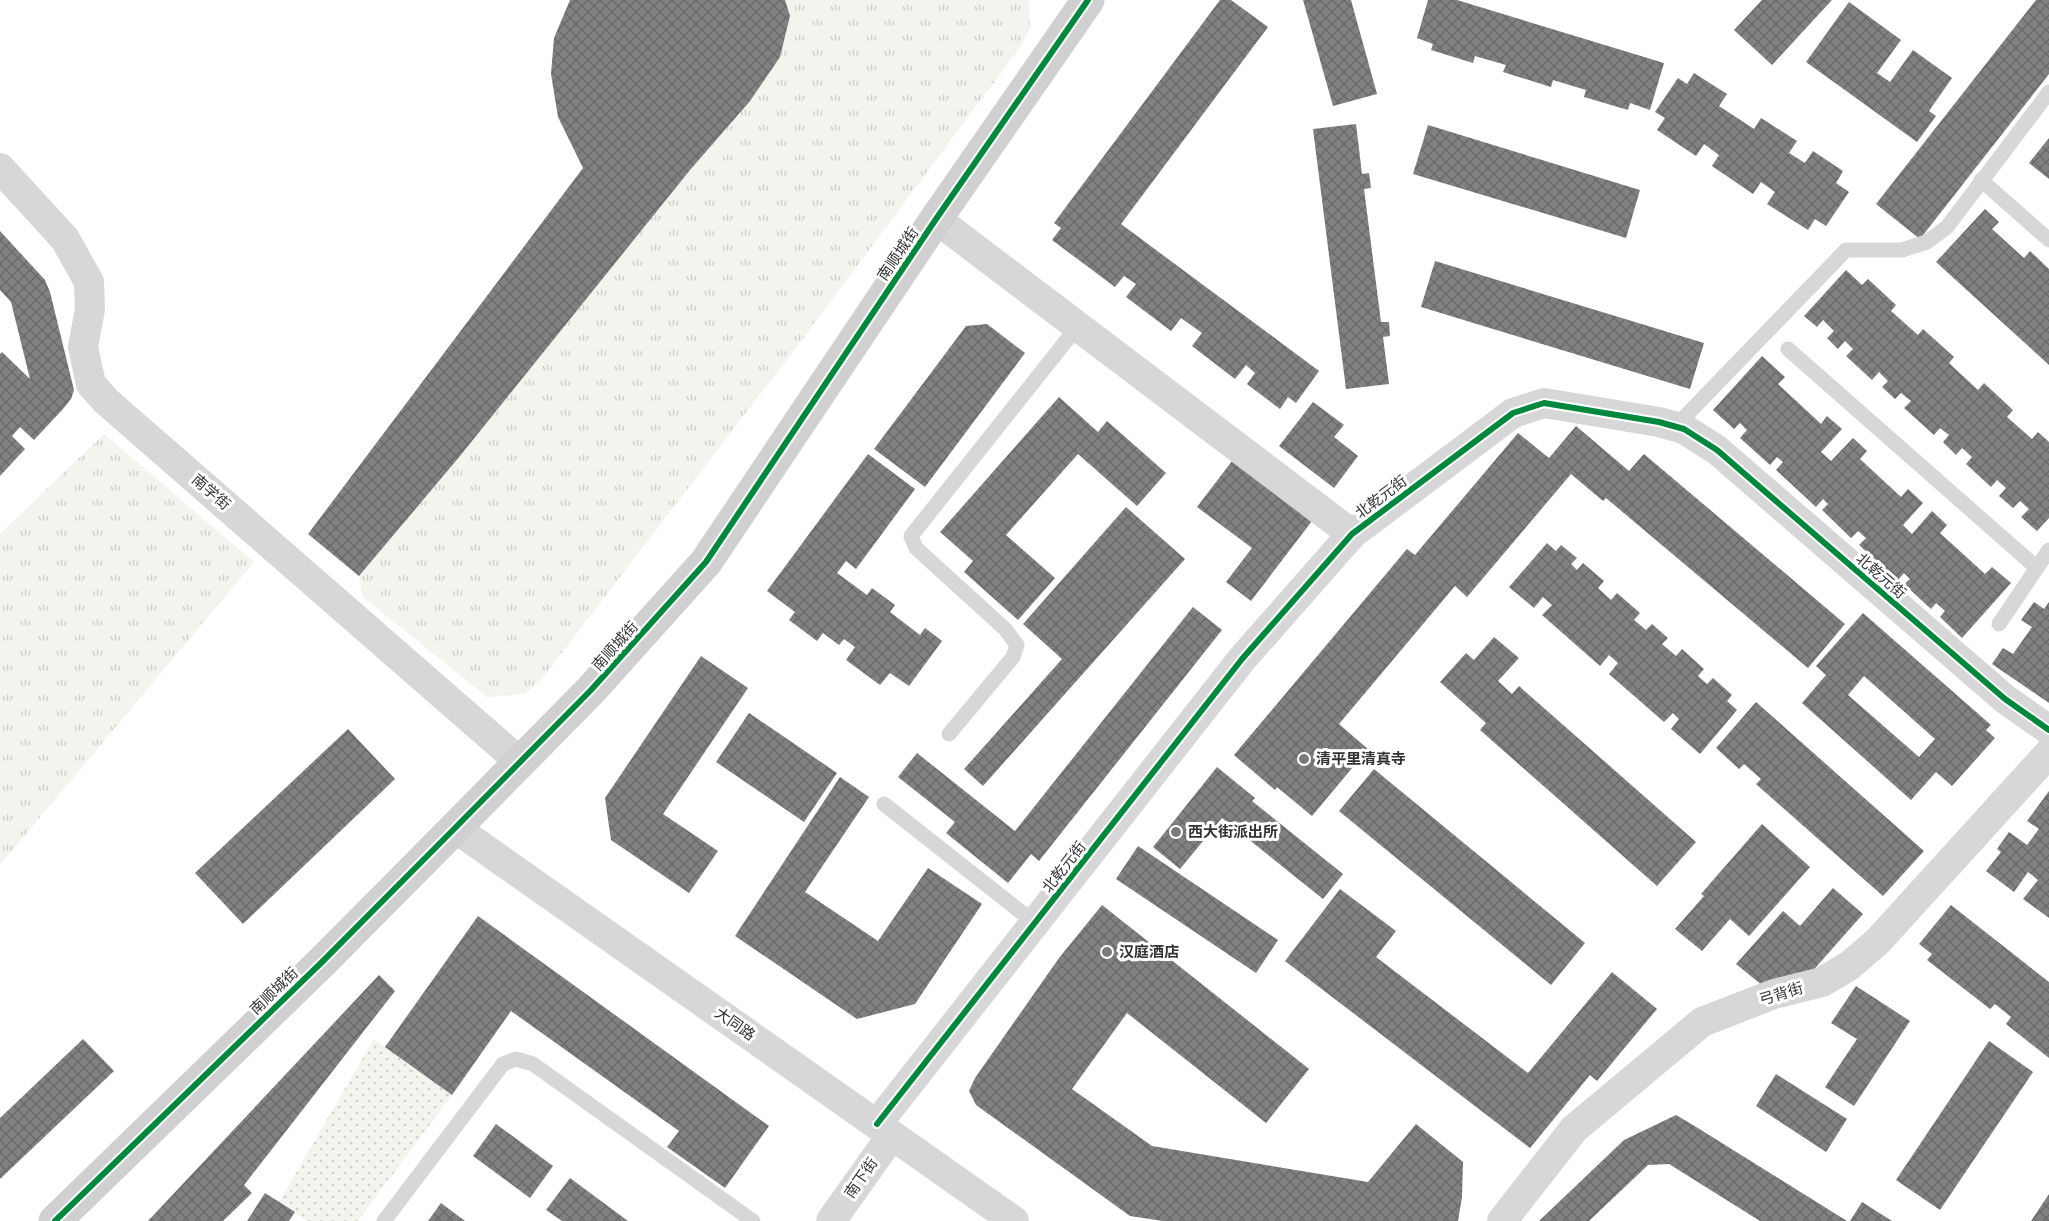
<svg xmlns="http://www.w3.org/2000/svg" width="2049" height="1221" viewBox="0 0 2049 1221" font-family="'Fira Sans Condensed','Noto Sans SC',sans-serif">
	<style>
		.grass { fill: url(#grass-dots) }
		.park { fill: url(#park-tufts) }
		.building { fill: url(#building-cross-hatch); fill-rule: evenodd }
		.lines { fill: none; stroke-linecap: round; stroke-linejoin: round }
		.lane { stroke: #d7d7d7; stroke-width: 15 }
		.street { stroke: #d7d7d7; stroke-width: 30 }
		.secondary { stroke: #d0d0d0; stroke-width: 33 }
		.cycleway-casing { stroke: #fff; stroke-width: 10 }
		.cycleway { stroke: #00873e; stroke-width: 6 }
		.poi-dot { fill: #7a7a7a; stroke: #fff; stroke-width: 2 }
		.labels { text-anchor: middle; stroke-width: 6; stroke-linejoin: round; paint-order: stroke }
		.street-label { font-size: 15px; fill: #333; stroke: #fff }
		.poi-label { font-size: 15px; font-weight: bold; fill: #333; stroke: #fff; text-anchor: start }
	</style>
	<defs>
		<pattern id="grass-dots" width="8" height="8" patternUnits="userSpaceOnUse" patternTransform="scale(1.5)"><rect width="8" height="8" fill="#f1f5ed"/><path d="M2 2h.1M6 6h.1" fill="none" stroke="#cfd2cc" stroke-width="1.8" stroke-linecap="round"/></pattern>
		<pattern id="park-tufts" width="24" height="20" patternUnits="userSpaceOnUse" patternTransform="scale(1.5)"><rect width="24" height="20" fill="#f1f5ed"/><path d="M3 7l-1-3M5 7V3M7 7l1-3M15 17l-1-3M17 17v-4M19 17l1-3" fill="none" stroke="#cfd2cc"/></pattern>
		<pattern id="building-cross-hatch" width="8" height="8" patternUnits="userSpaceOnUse" patternTransform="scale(1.5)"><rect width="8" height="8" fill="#818181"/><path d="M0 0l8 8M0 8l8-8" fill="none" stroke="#6a6a6a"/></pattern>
	</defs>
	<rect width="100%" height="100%" fill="#fff"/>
	<polygon class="grass" points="374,1039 452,1095 358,1221 307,1221 279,1202"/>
	<g class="park">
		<polygon points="785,0 1029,0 1030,28 1019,49 798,345 541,680 525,694 487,697 363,597 359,576 460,456 690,170 750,101 780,57 790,16"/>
		<polygon points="104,434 254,562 0,865 0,534"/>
	</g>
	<g class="building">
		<polygon points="570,0 785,0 790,16 780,57 750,101 690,170 460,456 359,576 308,534 583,168 558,117 551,74 554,38"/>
		<polygon points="1220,0 1231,0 1268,27 1121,224 1319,371 1296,403 1288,397 1280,409 1247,384 1255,373 1246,365 1235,379 1192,346 1202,333 1181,318 1171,331 1126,297 1136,284 1124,276 1115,287 1052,240 1061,228 1054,223"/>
		<polygon points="1303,0 1351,0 1377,94 1333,106"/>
		<polygon points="1428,0 1457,0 1664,63 1650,110 1630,103 1628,110 1584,97 1586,90 1553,80 1551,87 1503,72 1506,65 1475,56 1473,63 1431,50 1433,44 1417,38"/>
		<polygon points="1762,0 1832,0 1772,65 1734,30"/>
		<polygon points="2036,0 2049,0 2049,74 1920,239 1876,204"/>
		<polygon points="1849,2 1901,40 1877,73 1890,82 1913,50 1952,78 1929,111 1936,116 1917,142 1806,62"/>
		<polygon points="1694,73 1727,94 1719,106 1754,129 1761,118 1797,141 1789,153 1805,163 1813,151 1843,171 1836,183 1849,192 1826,226 1815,219 1808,230 1767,204 1775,192 1761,182 1753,194 1712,166 1719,155 1704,144 1696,156 1657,130 1665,118 1655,112 1678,78 1687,84"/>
		<polygon points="1356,124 1362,174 1369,173 1371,188 1364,189 1381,322 1389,322 1390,336 1383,337 1389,384 1346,389 1313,129"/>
		<polygon points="1428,125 1640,190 1626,238 1413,174"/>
		<polygon points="2049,138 2049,179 2029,163"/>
		<polygon points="1985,209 1999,222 1992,229 2024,258 2030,251 2049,269 2049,365 1936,262"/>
		<polygon points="0,231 45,280 50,292 74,390 71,399 63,409 34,440 20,427 12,436 25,449 0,476 0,354 2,352 30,379 11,302 0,290"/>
		<polygon points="1435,261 1704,343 1690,389 1421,307"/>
		<polygon points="1846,270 1862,285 1868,279 1896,305 1891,311 1918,335 1923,329 1954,357 1949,363 1978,390 1984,383 2013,410 2007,417 2032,439 2038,432 2049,442 2049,518 2037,531 2021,517 2029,509 2020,501 2013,508 1999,496 2006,488 1997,480 1991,487 1966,464 1972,457 1962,448 1956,455 1943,442 1949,435 1940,428 1934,435 1904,408 1911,401 1901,393 1895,399 1882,387 1888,381 1879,372 1872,380 1846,356 1853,349 1845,341 1838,349 1827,338 1834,331 1823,320 1817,327 1804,316"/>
		<polygon points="987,324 1025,353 925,487 874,449 966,326"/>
		<polygon points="1762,356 1785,377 1778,384 1821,424 1827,416 1842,429 1821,452 1831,461 1853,438 1867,451 1860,459 1901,497 1908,489 1923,503 1903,525 1912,534 1932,511 1947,525 1940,533 1985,574 1992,567 2011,583 1962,638 1940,617 1945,611 1936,603 1931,609 1904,584 1910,579 1904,573 1898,580 1859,545 1866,538 1858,531 1851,538 1822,510 1828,504 1823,499 1816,507 1776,470 1783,462 1777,457 1770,465 1740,438 1747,430 1740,423 1734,429 1713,410"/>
		<polygon points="1059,397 1098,432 1107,421 1166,473 1137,506 1078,454 1006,535 1055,578 1018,620 964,572 973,561 940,532"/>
		<polygon points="1313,402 1344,425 1334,437 1358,456 1334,488 1279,446"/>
		<polygon points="1576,426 1629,471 1644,454 1845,624 1808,668 1606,498 1603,501 1571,474 1467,597 1455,586 1339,724 1368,749 1312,816 1277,787 1275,790 1234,755 1407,549 1415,555 1518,433 1549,458"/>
		<polygon points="868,454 915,489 856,569 846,561 837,573 867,595 872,588 895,605 890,612 920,635 925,628 942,641 909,686 890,673 880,685 846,660 855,647 844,639 839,645 823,633 817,641 789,620 795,612 767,591"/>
		<polygon points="1232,461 1312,521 1251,601 1226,582 1252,548 1197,507"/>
		<polygon points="1126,507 1185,559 983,786 964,769 1062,659 1023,624"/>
		<polygon points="1547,543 1556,551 1561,545 1577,558 1571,564 1577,570 1583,563 1604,581 1598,588 1611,600 1617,593 1640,613 1634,620 1646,630 1652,624 1668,638 1662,644 1676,656 1682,649 1704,669 1698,676 1707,684 1713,678 1732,695 1727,701 1737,710 1700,754 1671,729 1679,719 1673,713 1664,722 1609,674 1618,663 1609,655 1600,666 1542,615 1552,605 1543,597 1534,608 1509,587"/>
		<polygon points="2034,602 2044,609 2049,602 2049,703 1992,664 2003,648 2013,654 2032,627 2021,620"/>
		<polygon points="1193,607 1222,630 1039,861 1031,854 1008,883 946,833 955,822 898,777 917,753 1015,831"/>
		<path d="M1863,613l128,112 -5,5 9,8 -43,48 -16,-14 -25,28 -109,-97 24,-28 -10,-9zM1864,676l71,63 -16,18 -71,-62z"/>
		<polygon points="1494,637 1519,658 1498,681 1512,694 1519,686 1696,842 1657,886 1480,730 1486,723 1440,682 1466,653 1474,660"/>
		<polygon points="701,656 748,688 663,814 718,851 689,893 611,840 605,798"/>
		<polygon points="1756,702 1924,851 1883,896 1756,784 1761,779 1744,764 1739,769 1716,748"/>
		<polygon points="749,713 837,773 804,822 716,762"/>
		<polygon points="348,729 395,779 243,924 195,873"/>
		<polygon points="1217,767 1255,798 1252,801 1343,874 1323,899 1222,818 1180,869 1153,847"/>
		<polygon points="1374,769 1585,943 1551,985 1339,811"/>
		<polygon points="840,777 869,797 805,892 878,941 928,868 982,904 915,1004 857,1019 735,936"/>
		<polygon points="2049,791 2049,918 2023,899 2038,880 2028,872 2014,892 1986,871 2001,852 1997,849 2009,832 2027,845 2039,829 2027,821"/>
		<polygon points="1762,824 1810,867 1749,936 1730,919 1702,951 1675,929 1704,896 1701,894"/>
		<polygon points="1138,846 1278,940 1256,973 1116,879"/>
		<polygon points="1833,888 1863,914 1809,975 1763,986 1736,964 1783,911 1800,926"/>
		<polygon points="1340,889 1396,931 1376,957 1528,1073 1612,972 1657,1009 1597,1081 1590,1075 1530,1148 1285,961"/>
		<polygon points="1102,905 1309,1069 1266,1123 1127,1013 1072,1089 1152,1146 1368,1182 1416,1124 1463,1162 1462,1197 1458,1221 1163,1221 1130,1216 976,1105 969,1091 975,1078 1059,958"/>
		<polygon points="1951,905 2049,982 2049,1058 2006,1024 2011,1017 1995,1004 1990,1009 1927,960 1932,954 1919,944"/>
		<polygon points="478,916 769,1126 725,1188 667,1147 679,1131 511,1011 452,1095 385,1047"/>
		<polygon points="379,975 395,991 244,1185 252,1193 223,1221 148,1221"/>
		<polygon points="1856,986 1910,1021 1854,1106 1825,1087 1857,1039 1831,1023"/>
		<polygon points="83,1039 114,1071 0,1179 0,1118"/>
		<polygon points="1989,1041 2033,1072 1940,1210 1896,1180"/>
		<polygon points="1776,1074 1847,1119 1826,1152 1756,1106"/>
		<polygon points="1676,1115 1693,1125 1847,1221 1760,1221 1669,1164 1648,1165 1589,1221 1539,1221 1624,1140"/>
		<polygon points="496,1124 553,1166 530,1198 473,1156"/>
		<polygon points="570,1178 628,1221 562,1221 546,1210"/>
		<polygon points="265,1193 295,1212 289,1221 247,1221"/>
		<polygon points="2049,1194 2049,1221 2031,1221"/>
		<polygon points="1862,1202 1892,1221 1850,1221"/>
		<polygon points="441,1203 465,1221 428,1221"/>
	</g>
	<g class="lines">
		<g class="lane">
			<polyline points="1981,180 2049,240"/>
			<polyline points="1788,349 2037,568"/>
			<polyline points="1675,427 1846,250 1902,250 1927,242 1947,227 2049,92"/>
			<polyline points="1999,624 2049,550"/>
			<polyline points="949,734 1013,657 1017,645 1005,629 916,548 911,536 1078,326"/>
			<polyline points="884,804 1035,923"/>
			<polyline points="384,1221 503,1064 516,1059 533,1064 753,1221"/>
		</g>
		<g class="street">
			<polyline points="0,168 65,239 89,282 90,309 83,347 91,384 106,401 520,762"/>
			<polyline points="936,219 1352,534"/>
			<polyline points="455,828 1014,1221"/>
			<polyline points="877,1124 1242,659 1352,534 1513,413 1544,403 1659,422 1684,429 1717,450 2005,699 2049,730"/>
			<polyline points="831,1221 892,1135"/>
			<polyline points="1502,1221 1574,1129 1702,1022 1774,994 1822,982 1849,966 1878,941 2049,753"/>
		</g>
		<polyline class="secondary" points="55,1221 322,962 455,828 591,690 706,562 936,219 1088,0"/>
		<g class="cycleway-casing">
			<g id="cycleway">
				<polyline points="877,1124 1242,659 1352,534 1513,413 1544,403 1659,422 1684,429 1717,450 2005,699 2049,730"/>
				<polyline points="55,1221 322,962 455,828 591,690 706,562 936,219 1088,0"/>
			</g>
		</g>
		<use href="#cycleway" class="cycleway"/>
	</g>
	<g class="poi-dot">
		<circle cx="1304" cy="759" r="6"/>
		<circle cx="1176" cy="832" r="6"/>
		<circle cx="1107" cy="952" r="6"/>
	</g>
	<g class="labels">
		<g class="street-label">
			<text transform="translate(898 254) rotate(-56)" y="5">南顺城街</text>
			<text transform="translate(211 492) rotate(41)" y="5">南学街</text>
			<text transform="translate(1381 497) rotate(-37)" y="5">北乾元街</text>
			<text transform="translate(1881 576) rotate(41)" y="5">北乾元街</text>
			<text transform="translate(615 646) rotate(-48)" y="5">南顺城街</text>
			<text transform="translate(1064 867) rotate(-52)" y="5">北乾元街</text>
			<text transform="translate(274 991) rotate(-44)" y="5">南顺城街</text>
			<text transform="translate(1781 994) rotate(-17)" y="5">弓背街</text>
			<text transform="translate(735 1024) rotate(35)" y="5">大同路</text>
			<text transform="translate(861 1178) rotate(-55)" y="5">南下街</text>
		</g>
		<g class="poi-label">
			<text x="1316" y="764">清平里清真寺</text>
			<text x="1188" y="837">西大街派出所</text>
			<text x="1119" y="957">汉庭酒店</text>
		</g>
	</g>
</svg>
